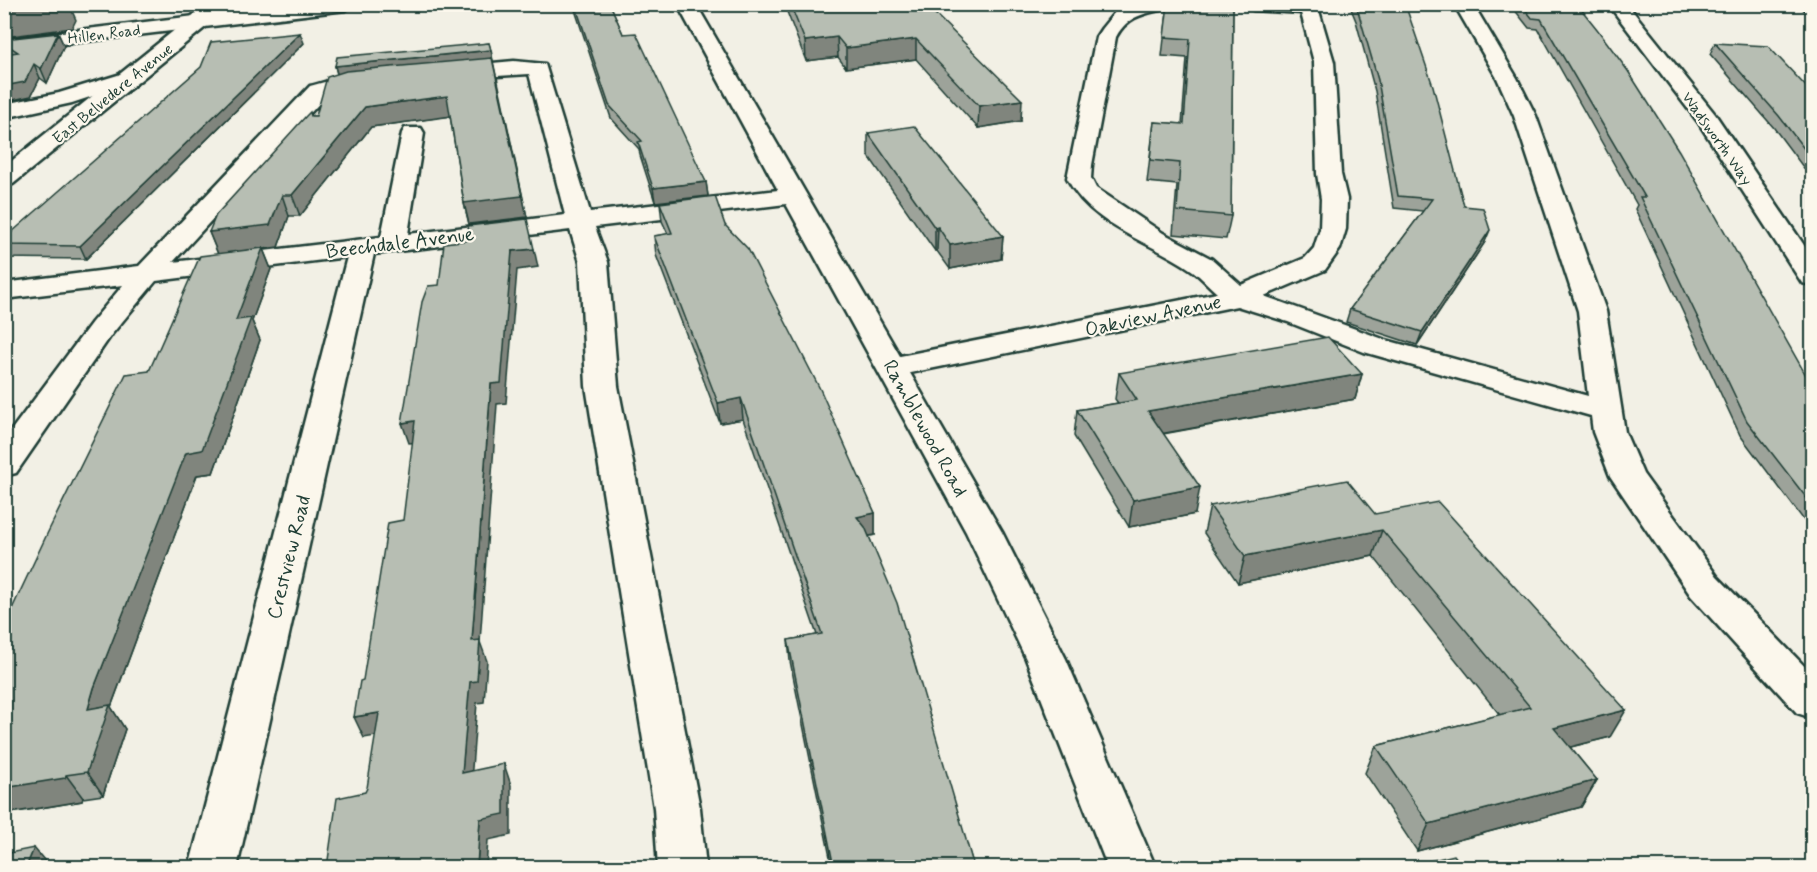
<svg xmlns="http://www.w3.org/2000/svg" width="1817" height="872" viewBox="0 0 1817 872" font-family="Mynerve,sans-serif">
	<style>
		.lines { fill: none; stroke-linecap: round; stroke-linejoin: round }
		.minor-casing { stroke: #1f3d34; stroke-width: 5 }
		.major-casing { stroke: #1f3d34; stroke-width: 5 }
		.minor { fill: #fbf7ec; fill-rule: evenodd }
		.major { fill: #fbf7ec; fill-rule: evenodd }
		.wall { fill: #9da39a; stroke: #1f3d34; stroke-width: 1.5 }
		.shaded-wall { fill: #80857d; stroke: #1f3d34; stroke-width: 1.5 }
		.building { fill: #b7beb3; stroke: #1f3d34; stroke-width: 1.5 }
		.labels { text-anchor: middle; stroke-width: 4.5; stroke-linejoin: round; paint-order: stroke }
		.far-street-label { font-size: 16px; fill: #1f3d34; stroke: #fbf7ec }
		.street-label { font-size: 20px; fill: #1f3d34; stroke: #fbf7ec }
	</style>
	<rect width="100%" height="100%" fill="#f2f0e5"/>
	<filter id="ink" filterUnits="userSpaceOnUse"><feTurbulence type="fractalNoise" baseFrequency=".0167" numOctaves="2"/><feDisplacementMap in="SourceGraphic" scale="12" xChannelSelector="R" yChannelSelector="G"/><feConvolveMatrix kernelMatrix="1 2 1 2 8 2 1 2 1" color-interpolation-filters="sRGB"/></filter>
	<g filter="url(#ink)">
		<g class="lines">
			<g class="minor-casing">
				<g id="minor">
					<polygon points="295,4 355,4 346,10 4,51 4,39"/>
					<path d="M677,4h19l204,352 317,-63c-8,-7 -16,-16 -24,-22 -42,-30 -102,-44 -126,-93l29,-141 6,-9 13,-16 13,-6 42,-2 -2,4c-24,6 -40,7 -52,29l-24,128 -1,13 5,10 67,45 49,26 29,26 64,-27 9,-10 6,-19 1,-30 -4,-25 -3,-112 -13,-49 -48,-3 -9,-6h73l17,58 7,112 6,25 -1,30 -6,20 -15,21 -61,26 122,44 202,56 -10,-85 -64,-195 -17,-38 -43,-74h19l44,74 19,38 70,195 19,121 18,42 74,102 95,98v44l-15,-5 -106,-117 -81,-120 -17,-44 -2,-16 -227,-64 -76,-30 -51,-16 -327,67 92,159 64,127 90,209h-48l-82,-209 -60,-127 -180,-328 -191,23 13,35 10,124 82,422 6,60h-48l-4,-60 -68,-422 -6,-124 -10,-32 -196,24 -137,614h-48l158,-611 -191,24 -44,53 -96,139 -12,3v-36l88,-118 31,-37 -119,14v-16l135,-17 171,-180c21,-5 44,-16 65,-10l4,4 -4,4 -49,12 -153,166 208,-25 21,-104 3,-5h16l3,5 -16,101 157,-19 -36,-141 -80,5 -7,-2 -3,-4 3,-4 7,-2 65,-6 31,3 45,148 188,-22z"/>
					<polygon points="1608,4 1627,4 1715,114 1812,257 1812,285 1802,283 1698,122"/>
					<polygon points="1803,4 1812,4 1812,10 1805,9"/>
					<polygon points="131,71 138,73 141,77 138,81 72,103 4,118 4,104 59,93"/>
				</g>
			</g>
			<g class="major-casing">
				<polygon id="major" points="207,4 227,4 208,25 13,184 4,186 4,167"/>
			</g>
			<use href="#minor" class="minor"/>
			<use href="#major" class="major"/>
		</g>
		<g class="wall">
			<polygon points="573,4 610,4 623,34 706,182 708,196 655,202 640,155 639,149 611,118"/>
			<polygon points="784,4 936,4 935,15 1021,121 978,128 916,59 846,68 838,57 806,61"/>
			<polygon points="1168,4 1233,4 1231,216 1226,239 1173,234 1177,185 1147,182 1154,122 1182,124 1187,58 1162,56"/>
			<polygon points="1349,4 1405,4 1464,206 1485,242 1417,345 1346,322 1350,309 1423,211 1394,208 1375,91 1356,21"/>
			<polygon points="1510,4 1577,4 1812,386 1812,531 1740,435 1635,209 1637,205 1538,29 1529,28"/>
			<polygon points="58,33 64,46 47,83 40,78 31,96 4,102 4,54 8,54 4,49 4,39"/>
			<polygon points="304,43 86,259 4,258 4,239"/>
			<polygon points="489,43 527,217 469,224 464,203 450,116 371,127 300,216 289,216 278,247 263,249 271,269 252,321 260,340 213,473 197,475 111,707 125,729 103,795 83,798 82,801 4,814 4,626 149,371 218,254 209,232 312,116 316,116 337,74 335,66"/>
			<polygon points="1715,43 1812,93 1812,179 1774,128 1710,54"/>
			<polygon points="868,133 1003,236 1001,259 950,269 937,251 935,251 868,155"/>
			<polygon points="660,203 725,225 875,513 875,535 869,536 974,867 832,867 790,661 788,640 817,635 743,419 720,423 656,255 654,236 668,234 662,221"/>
			<polygon points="1119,373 1362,374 1355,399 1163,434 1195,514 1129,527 1074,436 1077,410 1118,403 1115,399"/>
			<polygon points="1210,506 1375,514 1610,737 1570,747 1597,780 1581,807 1417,851 1365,773 1376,746 1500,715 1373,556 1238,583 1204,533"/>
		</g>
		<g class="shaded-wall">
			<polygon points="4,4 69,4 76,20 72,28 4,37"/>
			<polygon points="921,4 936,4 935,18"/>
			<polygon points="58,33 64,46 47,83 41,69"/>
			<polygon points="300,33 304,43 86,259 80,246"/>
			<polygon points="837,37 838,57 806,61 805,41"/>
			<polygon points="916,39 916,59 846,68 846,48"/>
			<polygon points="491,50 493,61 338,77 335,66"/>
			<polygon points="34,64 40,78 31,96 4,102 4,86"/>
			<polygon points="497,77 527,217 469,224 464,203"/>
			<polygon points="447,96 452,116 371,127 300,216 292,195 365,107"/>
			<polygon points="1022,100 1021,121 978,128 979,106"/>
			<polygon points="706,182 708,196 655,202 653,188"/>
			<polygon points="282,195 289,216 278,247 263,249 271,269 252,321 260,340 213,473 197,475 111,707 125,729 103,795 87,772 88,709 94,688 236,320 218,254 209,232"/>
			<polygon points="938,227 937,251 935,251 935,228"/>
			<polygon points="1490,230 1485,242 1417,345 1422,332"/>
			<polygon points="1003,236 1001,259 950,269 950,245"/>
			<polygon points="534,249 538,267 517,270 506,403 497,404 480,642 487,661 484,702 477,703 470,794 462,773 491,384 512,251"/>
			<polygon points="1362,374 1355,399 1143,437 1148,411"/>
			<polygon points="741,398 743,419 720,423 718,403"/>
			<polygon points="415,421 422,442 409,443 402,423"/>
			<polygon points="1200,487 1195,514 1129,527 1133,500"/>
			<polygon points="875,513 875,535 858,538 857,517"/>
			<polygon points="1382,530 1373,556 1238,583 1245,556"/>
			<polygon points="1626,710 1610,737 1539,755 1554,728"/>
			<polygon points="379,713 388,734 364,738 354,717"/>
			<polygon points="504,764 511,785 511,835 488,840 486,867 477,867 480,819"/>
			<polygon points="66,775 83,798 82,801 4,814 4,788"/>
			<polygon points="1597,780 1581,807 1417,851 1429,824"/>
			<polygon points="34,848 50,867 26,867"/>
			<polygon points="843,861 844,867 834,867 833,863"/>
		</g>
		<g class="building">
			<polygon points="575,4 610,4 623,34 636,33 706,182 653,188 638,142 642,141 609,105"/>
			<polygon points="790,4 925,4 1022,100 979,106 916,39 846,48 837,37 805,41"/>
			<polygon points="1168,4 1233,4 1231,216 1177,211 1180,163 1150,160 1154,122 1184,124 1190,39 1164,37"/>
			<polygon points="1356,4 1405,4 1433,86 1464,206 1483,208 1490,230 1422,332 1350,309 1432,199 1398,196 1378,80"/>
			<polygon points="1521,4 1577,4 1597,29 1628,71 1679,151 1812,386 1812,505 1747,421 1640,197 1645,197 1541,19 1532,18"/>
			<polygon points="58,33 41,69 34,64 25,82 4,86 4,54 18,52 4,43 4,39"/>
			<polygon points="300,33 80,246 4,245 4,239 201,67 211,42"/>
			<polygon points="489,43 491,50 335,66 337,57"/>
			<polygon points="1715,43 1768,46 1812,93 1812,159 1779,116"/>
			<polygon points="492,58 522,196 464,203 447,96 365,107 292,195 282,195 270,225 209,232 216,215 306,116 310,112 311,116 316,116 327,77 346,71"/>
			<polygon points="914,126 1003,236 950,245 938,227 935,228 868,133"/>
			<polygon points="715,196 725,225 748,249 820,389 875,513 857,517 865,527 897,603 974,867 845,867 843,861 833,863 788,640 822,634 741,398 718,403 654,236 672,233 660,203"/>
			<polygon points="527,219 534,249 512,251 501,383 491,384 472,641 480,640 477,681 470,682 462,773 504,764 504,814 480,819 477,867 327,867 337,798 365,792 367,788 379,713 354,717 360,681 363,680 388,523 403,520 415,421 402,423 422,302 428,286 439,285 444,243 470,240 468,226"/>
			<polygon points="263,248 236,320 251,318 202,450 186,453 94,688 88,709 110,705 87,772 66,775 65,778 4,788 4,626 48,532 126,374 149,371 200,256"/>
			<polygon points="1328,337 1362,374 1148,411 1200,487 1133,500 1077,410 1137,400 1119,373"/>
			<polygon points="1347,480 1375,514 1438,502 1626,710 1554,728 1597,780 1429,824 1376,746 1530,707 1382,530 1245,556 1210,506"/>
			<polygon points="34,848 26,867 4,867 4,854"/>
			<polygon points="1454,855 1463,867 1404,867"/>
		</g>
	</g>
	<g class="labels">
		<g class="far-street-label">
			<text transform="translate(104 33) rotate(-7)" y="6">Hillen Road</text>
			<text transform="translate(112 93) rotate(-39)" y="6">East Belvedere Avenue</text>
			<text transform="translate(1718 138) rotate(55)" y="6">Wadsworth Way</text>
		</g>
		<g class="street-label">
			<text transform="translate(400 242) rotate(-7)" y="7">Beechdale Avenue</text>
			<text transform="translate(1153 315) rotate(-12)" y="7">Oakview Avenue</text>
			<text transform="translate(926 428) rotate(61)" y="7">Ramblewood Road</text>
			<text transform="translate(288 557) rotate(-76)" y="7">Crestview Road</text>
		</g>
	</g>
	<rect width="1817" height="872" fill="none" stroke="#fbf7ec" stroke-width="24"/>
	<rect x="12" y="12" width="1793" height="848" fill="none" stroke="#1f3d34" stroke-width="2" filter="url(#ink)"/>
</svg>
